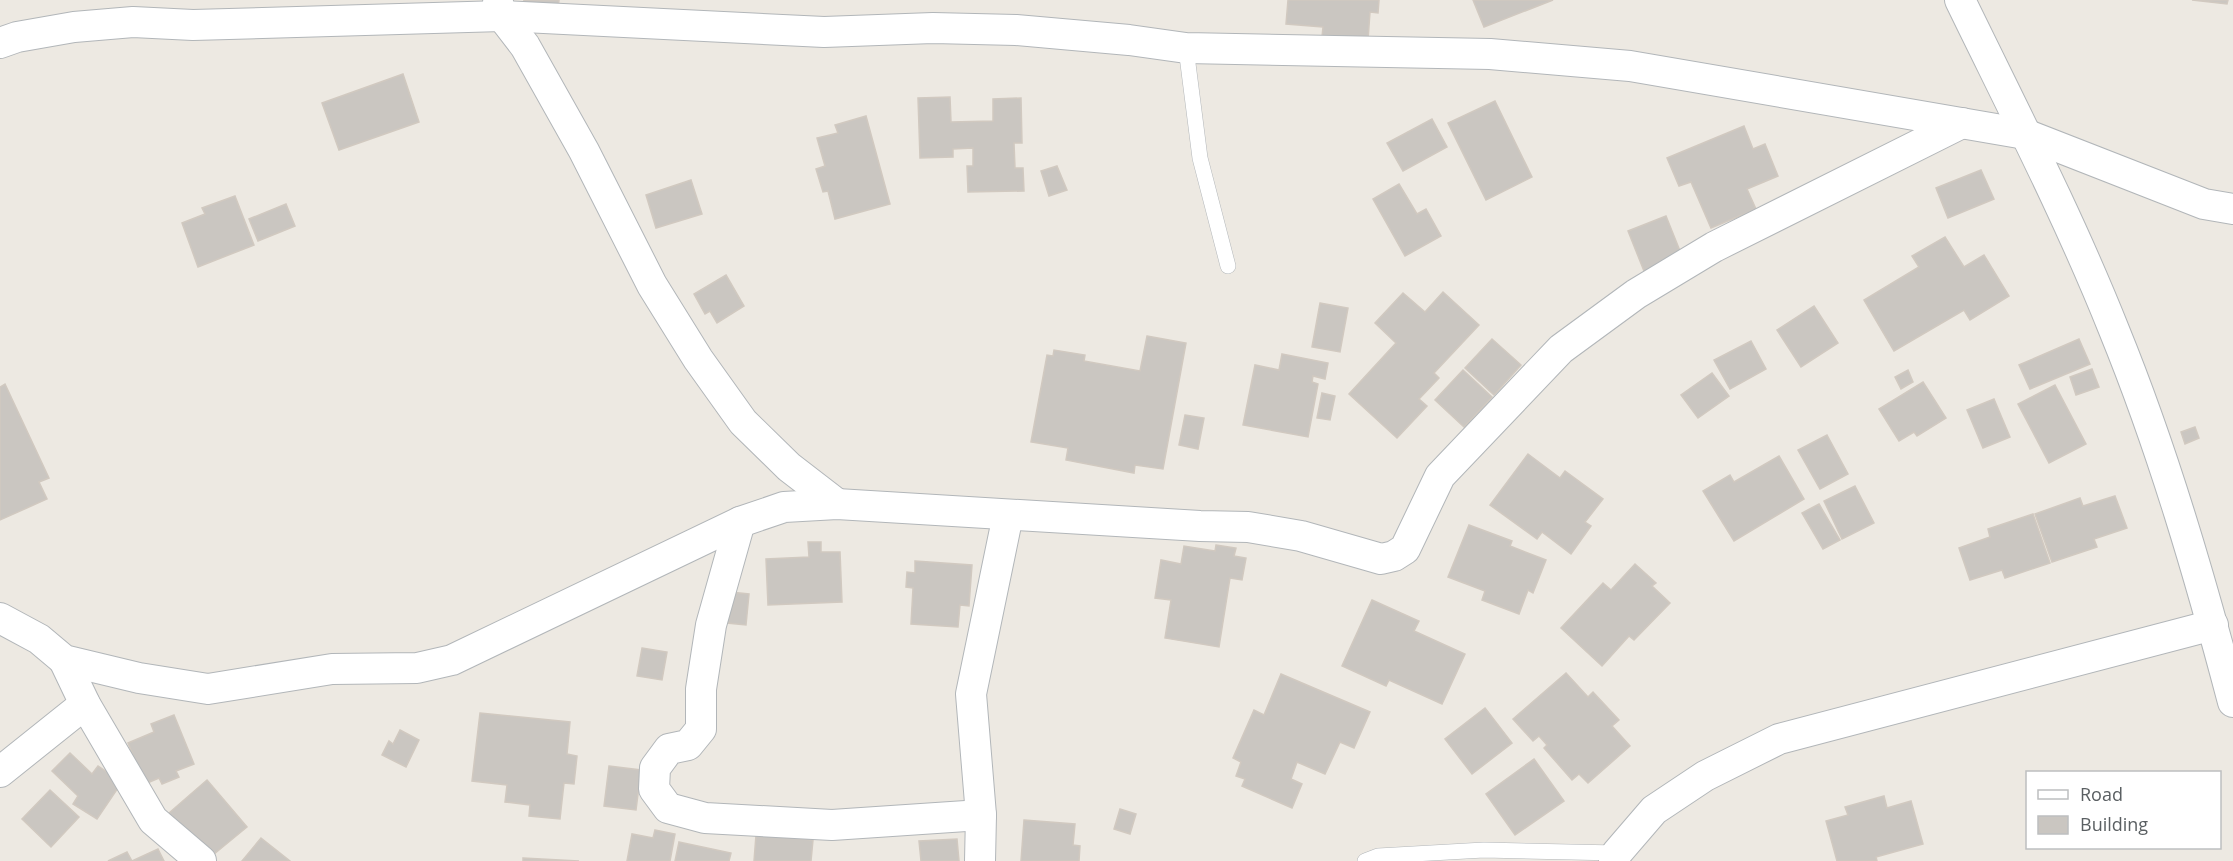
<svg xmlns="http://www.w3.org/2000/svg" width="2233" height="861" viewBox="0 0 2233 861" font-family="'Open Sans',sans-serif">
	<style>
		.building { fill: #cac6c1; stroke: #d1c9c0; stroke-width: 1.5 }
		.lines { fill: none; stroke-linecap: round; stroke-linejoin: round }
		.lane-casing { stroke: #b2b6b9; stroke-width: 16 }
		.street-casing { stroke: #b2b6b9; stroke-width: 32 }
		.lane { stroke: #fff; stroke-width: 15 }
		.street { stroke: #fff; stroke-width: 30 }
	</style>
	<rect width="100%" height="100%" fill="#ede9e2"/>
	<g class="building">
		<polygon points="524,0 559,0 558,8 523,5"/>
		<polygon points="1288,0 1379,0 1378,13 1370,12 1368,40 1322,37 1323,27 1286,24"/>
		<polygon points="1473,0 1553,0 1484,27"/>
		<polygon points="2192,0 2228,0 2227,4"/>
		<polygon points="403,74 419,122 339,150 322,103"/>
		<polygon points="950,97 951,122 993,121 993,99 1021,98 1022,143 1014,143 1015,168 1023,168 1024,191 968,192 967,166 973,166 973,148 953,149 953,157 920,158 918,98"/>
		<polygon points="1495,101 1532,177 1486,200 1448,123"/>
		<polygon points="866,116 890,204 835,219 828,191 823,192 816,169 825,166 817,138 838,133 835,125"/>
		<polygon points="1432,119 1447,147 1403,171 1387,143"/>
		<polygon points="1744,126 1753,149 1765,144 1778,176 1747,189 1756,209 1711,228 1691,182 1679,186 1667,158"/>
		<polygon points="1057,166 1067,190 1049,196 1041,171"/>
		<polygon points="1981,170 1994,199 1948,218 1936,188"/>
		<polygon points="691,180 702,214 656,228 646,195"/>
		<polygon points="1399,184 1417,214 1426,209 1441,236 1405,256 1373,199"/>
		<polygon points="235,196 254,245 198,267 182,223 205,214 202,208"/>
		<polygon points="286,204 295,226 258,241 249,219"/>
		<polygon points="1666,216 1684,261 1646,276 1628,231"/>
		<polygon points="1945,237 1964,267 1984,255 2009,296 1970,320 1964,310 1894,351 1864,300 1919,267 1912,256"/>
		<polygon points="726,275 744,306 717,323 710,311 705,314 694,294"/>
		<polygon points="1443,292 1479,325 1434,373 1439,378 1419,399 1427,406 1397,438 1349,394 1396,343 1375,323 1403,293 1425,312"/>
		<polygon points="1320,303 1348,308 1340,352 1312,347"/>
		<polygon points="1814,306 1838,343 1801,367 1777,330"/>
		<polygon points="1147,336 1186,343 1163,469 1135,465 1134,473 1066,460 1068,448 1031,442 1047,355 1053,356 1054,350 1085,355 1084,361 1140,371"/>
		<polygon points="1492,339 1521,365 1494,395 1465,368"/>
		<polygon points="2079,339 2090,364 2030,389 2019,365"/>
		<polygon points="1751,341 1766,369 1730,389 1714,360"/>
		<polygon points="1282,354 1328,363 1325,379 1313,376 1312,382 1318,384 1308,437 1243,425 1255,365 1279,370"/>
		<polygon points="2092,369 2099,387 2076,395 2070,377"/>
		<polygon points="1463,370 1492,397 1464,427 1435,400"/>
		<polygon points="1908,370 1913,382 1901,389 1895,377"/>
		<polygon points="1712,373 1729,396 1698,418 1681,395"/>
		<polygon points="1923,382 1946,418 1917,436 1914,432 1899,441 1879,409"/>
		<polygon points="5,384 49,478 39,482 47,499 0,520 0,387"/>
		<polygon points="2055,385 2086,444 2049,463 2018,404"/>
		<polygon points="1322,393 1335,396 1330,420 1317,418"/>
		<polygon points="1994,399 2010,437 1983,448 1967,410"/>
		<polygon points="1185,415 1204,418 1198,449 1179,445"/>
		<polygon points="2195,427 2199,438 2185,444 2181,432"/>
		<polygon points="1827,435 1848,474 1820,489 1798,450"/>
		<polygon points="1528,454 1560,478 1565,471 1603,499 1585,522 1591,526 1571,554 1542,532 1537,539 1490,505"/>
		<polygon points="1779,456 1804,499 1734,541 1703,491 1730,475 1734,482"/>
		<polygon points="1855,486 1874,523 1842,539 1824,501"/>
		<polygon points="2115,496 2127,528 2094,539 2097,547 2052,562 2035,514 2080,498 2083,506"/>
		<polygon points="1819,504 1840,540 1823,549 1802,513"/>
		<polygon points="2033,514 2050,563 2005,578 2002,570 1970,580 1959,548 1990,537 1988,529"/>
		<polygon points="1469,525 1512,541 1510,546 1546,560 1533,593 1528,590 1519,614 1482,600 1485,591 1448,577"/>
		<polygon points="808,542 821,542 821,552 840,552 842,602 768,605 766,559 809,557"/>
		<polygon points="1216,545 1236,548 1234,556 1246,558 1242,580 1230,578 1219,647 1165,638 1171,600 1155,598 1161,560 1181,564 1184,546 1215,551"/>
		<polygon points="915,561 972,565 969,606 960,605 958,627 911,624 913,588 906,587 907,572 915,573"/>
		<polygon points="1635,564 1656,583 1652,586 1670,603 1634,640 1629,636 1602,666 1561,628 1603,583 1611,590"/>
		<polygon points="730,592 749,594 746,625 727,623"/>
		<polygon points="1372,600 1419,621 1414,631 1465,654 1442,704 1389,680 1386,686 1342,666"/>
		<polygon points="642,648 667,652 662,680 637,676"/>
		<polygon points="1566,673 1588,697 1593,692 1619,720 1612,726 1630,746 1588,783 1579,774 1572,780 1544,748 1547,745 1539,736 1533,741 1513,719"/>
		<polygon points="1281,674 1370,712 1354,748 1340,742 1325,774 1297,762 1291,779 1302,784 1292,808 1242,786 1245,779 1236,776 1241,762 1233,758 1254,710 1264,715"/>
		<polygon points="1485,708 1512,743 1472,774 1445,739"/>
		<polygon points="480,713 570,722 567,754 577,756 574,784 564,783 560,819 529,816 530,805 505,802 507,785 472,781"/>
		<polygon points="174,715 194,764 176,771 179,777 162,784 159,778 145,784 128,743 154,732 151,724"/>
		<polygon points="400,730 419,740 406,767 382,755 389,741 393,744"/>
		<polygon points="70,753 92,774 98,766 122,782 97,819 73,804 78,796 52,771"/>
		<polygon points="1534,759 1564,801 1515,835 1486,794"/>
		<polygon points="609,766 641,770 636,810 604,806"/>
		<polygon points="207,780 247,827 208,859 169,813"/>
		<polygon points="50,790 79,817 51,847 22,819"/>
		<polygon points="1884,796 1887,808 1911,801 1923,844 1876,857 1877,861 1837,861 1826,821 1848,815 1845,807"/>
		<polygon points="1120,809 1136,814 1130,834 1114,829"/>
		<polygon points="1024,820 1075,824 1073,845 1080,846 1079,861 1021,861"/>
		<polygon points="655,830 675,834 670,861 627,861 632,834 653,838"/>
		<polygon points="756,835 813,840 811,861 754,861"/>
		<polygon points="261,838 290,861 242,861"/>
		<polygon points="957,839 959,861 921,861 919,841"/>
		<polygon points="679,842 731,853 729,861 675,861"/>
		<polygon points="158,849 164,861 108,861 127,852 132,861"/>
		<polygon points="523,858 579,861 523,861"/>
	</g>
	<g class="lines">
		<g class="lane-casing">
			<g id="lane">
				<polyline points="1186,48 1200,158 1228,266"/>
				<polyline points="1365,861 1378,856 1484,850 1617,853"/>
			</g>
		</g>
		<g class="street-casing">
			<g id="street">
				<path d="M1960,0c53,109 109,217 154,330 49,120 86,247 119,372"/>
				<polyline points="498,3 502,16 525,46 584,151 652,285 698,359 743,422 789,467 837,504"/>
				<polyline points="0,43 17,37 74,27 133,22 193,25 502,16 824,32 933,28 1016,30 1129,40 1186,48 1490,54 1630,66 2025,134 2204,204 2233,209"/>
				<polyline points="740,522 711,625 701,689 701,729 688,745 669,749 655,768 654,789 668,808 705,818 832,825 981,815"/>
				<polyline points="0,618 39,639 64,660 139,678 208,689 332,669 417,668 452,660 740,522 784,507 837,504 1200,526 1248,527 1301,536 1381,559 1394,556 1405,549 1440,476 1561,349 1636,294 1714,247 1962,123"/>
				<polyline points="64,660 85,704 153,820 201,861"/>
				<polyline points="0,772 85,704"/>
				<polyline points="980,861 981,815 971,694 1008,515"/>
				<polyline points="1614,861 1617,853 1654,810 1705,776 1779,739 2213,625"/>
			</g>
		</g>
		<use href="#lane" class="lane"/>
		<use href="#street" class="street"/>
	</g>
	<rect x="2026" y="771" width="195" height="78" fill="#ffffff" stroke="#bdbfc0" stroke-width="1.5"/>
	<rect x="2038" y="790" width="30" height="9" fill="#ffffff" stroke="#bdbfc0" stroke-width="1.5"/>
	<text x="2080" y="801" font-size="18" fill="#5a5f62">Road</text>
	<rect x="2038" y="816" width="30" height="18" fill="#cac6c1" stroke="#bdbfc0" stroke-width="1.5"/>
	<text x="2080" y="831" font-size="18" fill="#5a5f62">Building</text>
</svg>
